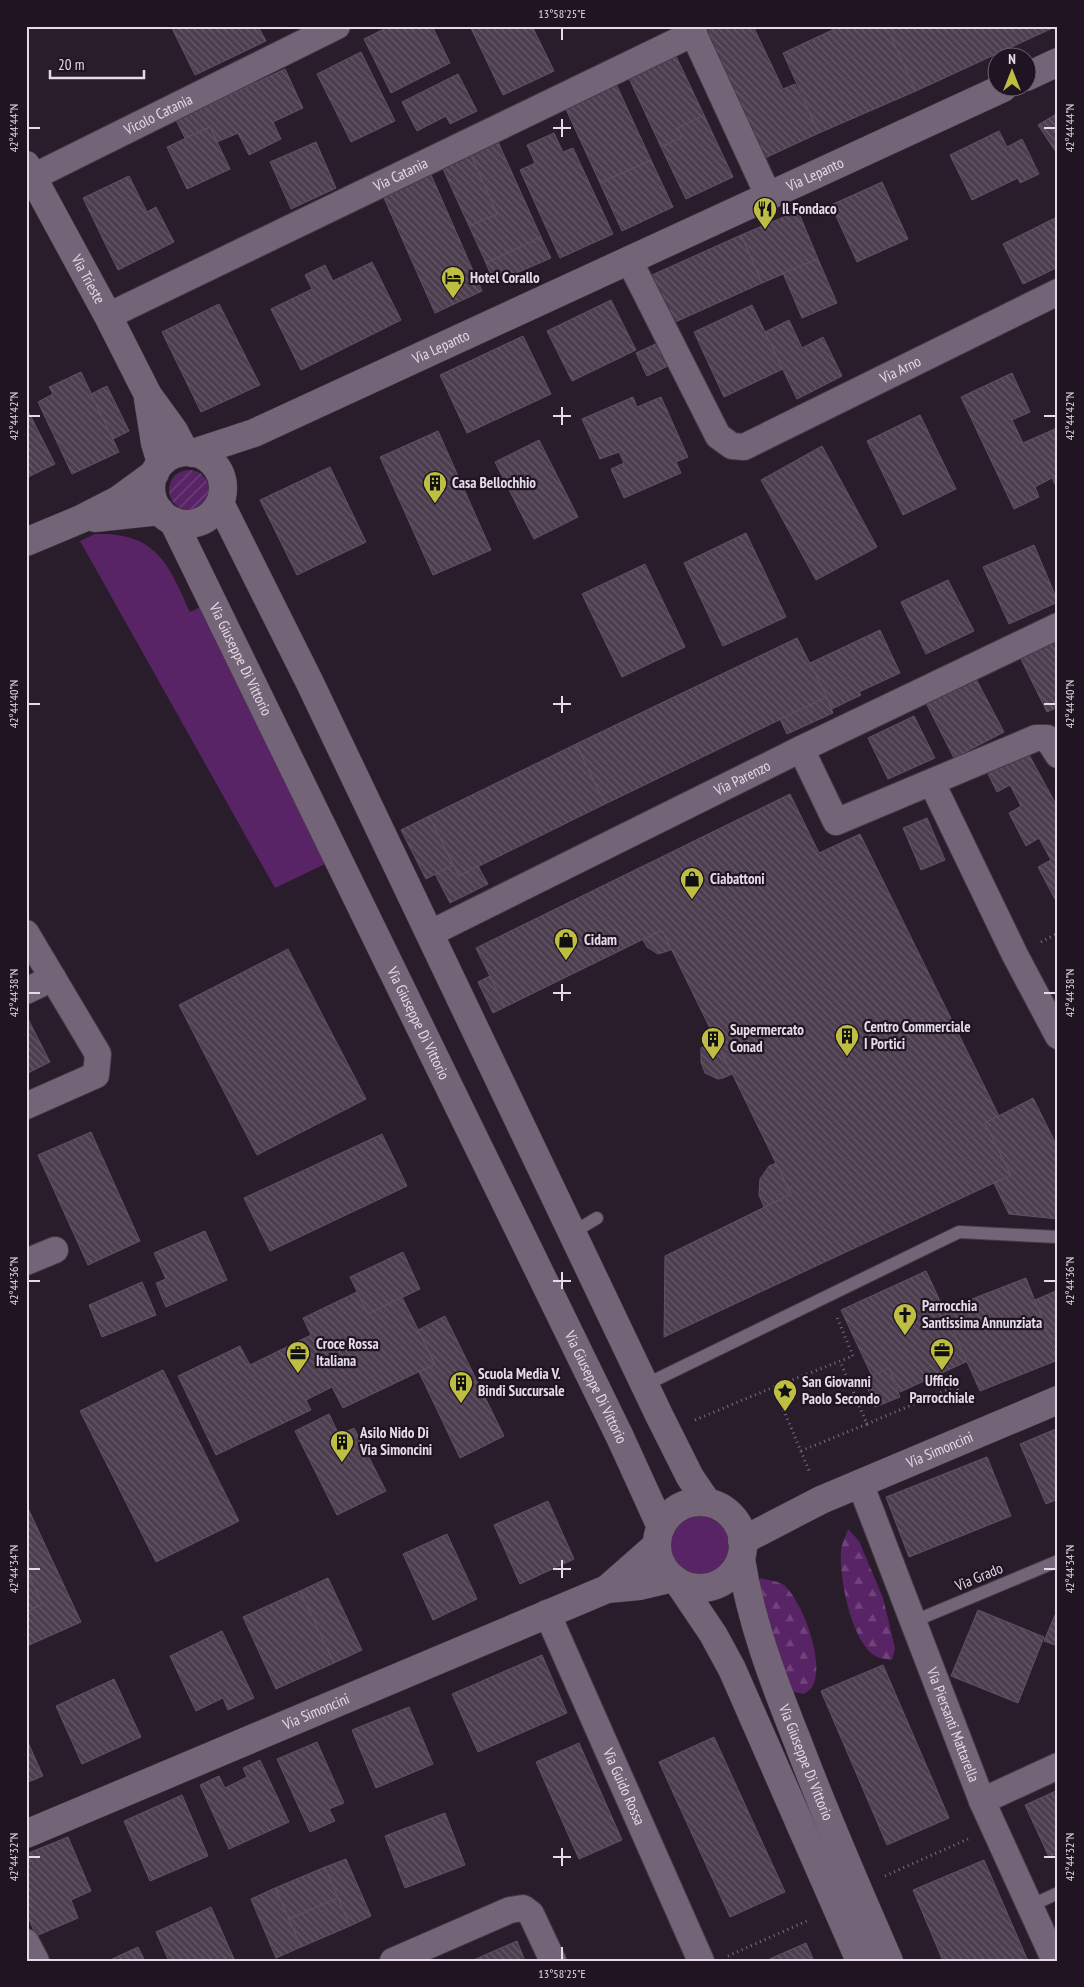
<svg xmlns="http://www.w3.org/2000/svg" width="1084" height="1987" viewBox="0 0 1084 1987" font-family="'PT Sans Narrow',sans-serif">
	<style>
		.green { fill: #592465 }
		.forest { fill: url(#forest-firs) }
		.garden { fill: url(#garden-furrows) }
		.building { fill: url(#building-back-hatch); stroke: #605264 }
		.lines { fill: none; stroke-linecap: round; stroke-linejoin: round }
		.service-casing { stroke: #443a46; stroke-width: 14 }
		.minor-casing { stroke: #443a46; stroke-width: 28 }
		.tertiary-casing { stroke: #443a46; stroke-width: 29 }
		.path { stroke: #7a707d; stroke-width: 3; stroke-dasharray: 1 4; stroke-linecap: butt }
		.service { stroke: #736477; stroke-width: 12 }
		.minor { stroke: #736477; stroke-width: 26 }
		.tertiary { stroke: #736477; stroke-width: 28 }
		.ticks { fill: none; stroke: #e3dbe5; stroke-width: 2 }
		.labels { text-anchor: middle; stroke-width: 4.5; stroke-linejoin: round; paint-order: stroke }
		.street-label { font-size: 15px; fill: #e3dbe5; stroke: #201322 }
		.poi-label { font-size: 15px; font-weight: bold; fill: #e3dbe5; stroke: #201322; text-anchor: start }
		.neatline { fill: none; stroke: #e3dbe5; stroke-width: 2 }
		.ticks-label { font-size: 12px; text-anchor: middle; fill: #e3dbe5 }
	</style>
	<defs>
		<pattern id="forest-firs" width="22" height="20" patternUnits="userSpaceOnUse" patternTransform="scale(1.25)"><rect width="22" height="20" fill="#592465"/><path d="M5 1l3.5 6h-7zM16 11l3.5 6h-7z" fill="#71437b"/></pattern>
		<pattern id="garden-furrows" width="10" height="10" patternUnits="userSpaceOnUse" patternTransform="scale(1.25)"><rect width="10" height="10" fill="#592465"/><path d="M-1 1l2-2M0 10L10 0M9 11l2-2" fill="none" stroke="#71437b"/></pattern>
		<pattern id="building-back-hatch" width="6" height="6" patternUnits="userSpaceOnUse" patternTransform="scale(1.25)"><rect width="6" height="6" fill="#4c3e4f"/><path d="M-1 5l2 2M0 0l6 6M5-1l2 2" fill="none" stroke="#665968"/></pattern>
	</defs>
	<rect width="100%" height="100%" fill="#291d2c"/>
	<g class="green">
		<path d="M95,534c61,-2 73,29 95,78l12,-6 123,258 -50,24 -195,-347z"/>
		<circle cx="700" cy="1545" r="39"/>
	</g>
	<g class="forest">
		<path d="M848,1529l11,12 24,57 12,50 -3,12c-4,-1 -9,-1 -12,-2 -28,-9 -41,-81 -39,-106 0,-8 5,-16 7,-23z"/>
		<path d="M760,1578c7,2 20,3 25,8 18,17 41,78 27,101 -1,3 -6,5 -8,7l-15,-3 -31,-96z"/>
	</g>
	<circle class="garden" cx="189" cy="490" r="20"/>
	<g class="building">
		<polygon points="171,26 258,26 266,41 195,75"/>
		<polygon points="390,26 432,26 450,63 391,93 364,39"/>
		<polygon points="470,26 532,26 554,71 503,95"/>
		<polygon points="703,26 753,26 783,89 795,84 819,133 765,158"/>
		<polygon points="841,26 886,26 916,91 819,133 783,53"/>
		<polygon points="886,26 1057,26 916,91"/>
		<polygon points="361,52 395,121 351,142 317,74"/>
		<polygon points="674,52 704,115 678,128 682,137 661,147 627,74"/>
		<polygon points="285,69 303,108 273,122 281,139 249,155 238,133 217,142 210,127 185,138 176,120"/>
		<polygon points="458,74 477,111 450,124 446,116 417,131 402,102"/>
		<polygon points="616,84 651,160 600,183 565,107"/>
		<polygon points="1058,113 1058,155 1038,125"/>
		<polygon points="704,115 733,177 686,199 661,147 682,137 678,128"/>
		<polygon points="210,127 230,169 187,189 167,147"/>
		<polygon points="999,131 1007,147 1022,139 1039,174 1020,183 1018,178 972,200 950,155"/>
		<polygon points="554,133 563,152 573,148 613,234 560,258 520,170 535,163 527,145"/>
		<polygon points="316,142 336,188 291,209 270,162"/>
		<polygon points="498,142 541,237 486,263 469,226 497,214 471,155"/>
		<polygon points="471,155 497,214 469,226 442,167"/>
		<polygon points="651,160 673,207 622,231 600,183"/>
		<polygon points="428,168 482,291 435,313 380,189"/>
		<polygon points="129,176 147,212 156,207 174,242 118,270 83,198"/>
		<polygon points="882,182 908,239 857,262 831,205"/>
		<polygon points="798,211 818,259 762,283 741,235"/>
		<polygon points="1057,217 1058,267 1023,284 1003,244"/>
		<polygon points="741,235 762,283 673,323 652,275"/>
		<polygon points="541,237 551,258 494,283 486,263"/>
		<polygon points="818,259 837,303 802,318 783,273"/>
		<polygon points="372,262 401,320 301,370 271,309 312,289 305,275 325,265 333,281"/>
		<polygon points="611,300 636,350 572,381 547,331"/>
		<polygon points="219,304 260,385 201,412 162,332"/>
		<polygon points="752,305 783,369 724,397 694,332"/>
		<polygon points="789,320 802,348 823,337 842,376 797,399 765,332"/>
		<polygon points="523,336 551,394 467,433 440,375"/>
		<polygon points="664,340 674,363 647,376 636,353"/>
		<polygon points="81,372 119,452 72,474 38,402 53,394 49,387"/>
		<polygon points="1012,373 1030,412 1012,420 1023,443 1057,428 1058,430 1058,490 1052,478 1035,487 1039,497 1014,509 961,397"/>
		<polygon points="107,386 129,431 113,439 91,394"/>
		<polygon points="633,397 637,407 661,397 688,457 676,462 681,473 624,498 611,469 624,463 619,452 600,459 582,419"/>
		<polygon points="26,407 55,464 26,478"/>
		<polygon points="920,415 956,489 903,515 867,441"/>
		<polygon points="438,431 491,550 433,575 380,457"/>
		<polygon points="539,440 578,517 534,539 495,462"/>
		<polygon points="822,446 877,547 816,580 761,480"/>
		<polygon points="330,467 366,542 297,575 260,500"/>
		<polygon points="746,533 786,617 723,646 684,563"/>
		<polygon points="1034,545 1058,602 1009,624 983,567"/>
		<polygon points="645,564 685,647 622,677 582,594"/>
		<polygon points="948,580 974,631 926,654 901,602"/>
		<polygon points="880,630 900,673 859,692 861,695 832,709 810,663"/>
		<polygon points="797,638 827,697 605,804 576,744"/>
		<polygon points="1058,638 1058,707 1047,712 1020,657"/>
		<polygon points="975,677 1004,732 954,758 926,703"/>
		<polygon points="827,697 833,713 787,734 780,719"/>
		<polygon points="914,716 935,758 888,779 868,738"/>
		<polygon points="576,744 605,804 459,876 429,816"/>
		<polygon points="1028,753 1058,808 1057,903 1038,867 1051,860 1039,838 1026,846 1009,813 1021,806 1010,785 997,792 988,774"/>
		<polygon points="790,794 819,853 860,834 999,1116 985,1123 1011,1175 664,1337 665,1256 791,1194 662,930 505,1007 476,948"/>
		<polygon points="429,816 453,865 426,879 401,830"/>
		<polygon points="927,818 945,860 921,870 903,828"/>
		<polygon points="453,865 459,876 478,866 488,884 450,903 435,874"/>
		<polygon points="662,930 671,950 658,954 647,947 643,940"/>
		<polygon points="288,949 366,1099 257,1155 179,1005"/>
		<polygon points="490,976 505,1007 493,1013 478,982"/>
		<polygon points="26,1015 50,1062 26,1074"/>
		<polygon points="715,1039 732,1074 723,1078 718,1079 705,1073 701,1062 701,1048"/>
		<polygon points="1033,1098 1058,1148 1058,1219 1009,1214 994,1183 1011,1175 985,1123"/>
		<polygon points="91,1132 140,1241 88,1265 38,1155"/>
		<polygon points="382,1134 407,1186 270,1251 244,1198"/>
		<polygon points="776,1163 791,1194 764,1207 759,1195 760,1179 769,1166"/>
		<polygon points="205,1231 227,1280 166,1307 156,1283 166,1279 154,1253"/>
		<polygon points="403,1252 420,1289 368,1314 350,1277"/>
		<polygon points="926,1271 968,1361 900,1392 889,1368 872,1376 841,1310"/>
		<polygon points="1026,1278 1058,1360 980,1391 944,1310"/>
		<polygon points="142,1282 156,1315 102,1337 89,1305"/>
		<polygon points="1058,1290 1058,1356 1035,1300"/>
		<polygon points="357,1292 368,1314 402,1297 435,1364 343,1408 332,1387 306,1400 311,1410 216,1455 178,1376 240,1346 250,1365 311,1335 303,1318"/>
		<polygon points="445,1316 504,1436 460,1458 419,1372 435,1364 418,1330"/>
		<polygon points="889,1368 900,1397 875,1407 864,1379"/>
		<polygon points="163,1370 239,1521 156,1562 80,1411"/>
		<polygon points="329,1414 339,1435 354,1428 386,1491 337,1515 295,1431"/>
		<polygon points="1058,1428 1058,1499 1046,1504 1020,1444"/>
		<polygon points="987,1457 1011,1516 909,1557 886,1497"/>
		<polygon points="548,1501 574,1559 520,1584 494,1525"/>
		<polygon points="26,1504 81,1622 27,1646 26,1612 42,1604 26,1569"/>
		<polygon points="447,1534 477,1599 433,1620 403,1554"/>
		<polygon points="26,1569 42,1604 26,1612"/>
		<polygon points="328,1578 362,1650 334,1663 300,1591"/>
		<polygon points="300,1591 334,1663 276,1689 243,1617"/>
		<polygon points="1058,1608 1058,1646 1044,1641"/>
		<polygon points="978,1610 1044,1637 1018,1703 951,1676"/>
		<polygon points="222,1631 254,1698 228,1710 223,1698 196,1711 170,1656"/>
		<polygon points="542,1655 567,1713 478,1752 452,1694"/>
		<polygon points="883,1665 949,1818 887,1845 821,1691"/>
		<polygon points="114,1679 141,1737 82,1764 56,1706"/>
		<polygon points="409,1707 433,1764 376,1788 352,1730"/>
		<polygon points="714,1737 785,1892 730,1917 659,1762"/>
		<polygon points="26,1738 43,1776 26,1783"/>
		<polygon points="317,1742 344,1803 329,1809 335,1821 310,1832 277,1759"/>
		<polygon points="579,1743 622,1840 579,1859 536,1762"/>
		<polygon points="260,1760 289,1822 229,1849 200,1785 219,1776 225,1788 247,1777 243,1768"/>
		<polygon points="1058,1790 1058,1853 1049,1857 1025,1805"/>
		<polygon points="182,1795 208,1856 150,1881 124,1821"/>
		<polygon points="445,1813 465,1865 405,1888 385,1836"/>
		<polygon points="68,1837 91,1891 71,1900 78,1918 36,1936 26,1912 26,1854"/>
		<polygon points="346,1859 371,1916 350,1926 325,1867"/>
		<polygon points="984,1860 1028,1961 943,1961 913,1890"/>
		<polygon points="325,1867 338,1898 289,1919 275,1888"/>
		<polygon points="275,1888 301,1947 276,1958 251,1899"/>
		<polygon points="338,1898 350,1926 301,1947 289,1919"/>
		<polygon points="211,1907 235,1961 169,1961 156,1932"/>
		<polygon points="517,1941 525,1961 471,1961"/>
		<polygon points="806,1943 814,1961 765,1961"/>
		<polygon points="138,1947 145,1961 108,1961"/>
	</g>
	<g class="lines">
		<g class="service-casing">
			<g id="service">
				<polyline points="572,1233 597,1218"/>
				<polyline points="645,1385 959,1232 1058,1237"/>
				<polyline points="912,1622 1058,1561"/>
				<polyline points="1030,1906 1058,1893"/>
			</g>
		</g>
		<g class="minor-casing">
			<g id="minor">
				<polyline points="690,26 768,195"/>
				<path id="s1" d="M33,177l304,-151"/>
				<path id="s2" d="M629,260l89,176 14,10 12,1 314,-155"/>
				<path id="s3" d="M108,316l586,-283"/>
				<polyline points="801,749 836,822 1036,738 1047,738 1058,755"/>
				<polyline points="932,783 1015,955 1058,1036"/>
				<polyline points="26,933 98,1054 96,1075 26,1106"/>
				<path id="s4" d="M429,934l372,-185 257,-123"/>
				<polyline points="26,991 53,978"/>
				<polyline points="26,1262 55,1250"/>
				<path id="s5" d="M860,1483l122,318 73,160"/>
				<path id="s6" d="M547,1613l154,348"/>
				<polyline points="982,1801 1058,1766"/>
				<polyline points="26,1942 36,1961"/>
				<polyline points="393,1961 510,1910 523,1908 531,1914 553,1961"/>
			</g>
		</g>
		<g class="tertiary-casing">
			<g id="tertiary">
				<polyline points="1026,77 1058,62"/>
				<path id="s7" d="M26,165l82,151 40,79 26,36 11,21"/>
				<polyline points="148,399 155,443 161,463"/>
				<circle cx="187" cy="488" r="36"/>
				<path id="s8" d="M193,453l61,-20 749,-345"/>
				<polyline points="220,503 310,683 659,1415 690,1477 707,1502"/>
				<polyline points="95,518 160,511"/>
				<path id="s9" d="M173,521l447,916 41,90"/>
				<polyline points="26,542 81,519 118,500 155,473"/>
				<circle cx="700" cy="1545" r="43"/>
				<path id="s10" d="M742,1541l79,-41 237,-100"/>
				<path id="s11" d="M741,1559c10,63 32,121 56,181 28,74 60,148 92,221"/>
				<polyline points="678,1582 713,1634 732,1669 860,1961"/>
				<polyline points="607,1589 657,1545"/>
				<path id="s12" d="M26,1834l581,-245 32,-3 34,-8"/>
			</g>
		</g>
		<g class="path">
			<polyline points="1041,942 1058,933"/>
			<polyline points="774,1387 853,1356 836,1315"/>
			<polyline points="857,1400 866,1396"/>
			<polyline points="695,1420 774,1387 810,1473"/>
			<polyline points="867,1424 956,1386 966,1407"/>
			<polyline points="801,1451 867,1424 840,1361"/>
			<polyline points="885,1876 968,1839"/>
			<polyline points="728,1956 809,1920"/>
		</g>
		<use href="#service" class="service"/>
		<use href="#minor" class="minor"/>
		<use href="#tertiary" class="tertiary"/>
	</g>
	<path class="ticks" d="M562,28v12M562,119v18M28,128h12M553,128h18M1044,128h12M562,407v18M28,416h12M553,416h18M1044,416h12M562,696v17M28,704h12M553,704h18M1044,704h12M562,984v17M28,993h12M553,993h18M1044,993h12M562,1272v17M28,1281h12M553,1281h18M1044,1281h12M562,1560v18M28,1569h12M553,1569h18M1044,1569h12M562,1848v18M28,1857h12M553,1857h18M1044,1857h12M562,1947v13"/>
	<defs>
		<g id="restaurant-pin" transform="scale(1.25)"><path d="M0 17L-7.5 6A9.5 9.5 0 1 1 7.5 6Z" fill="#bebf42" stroke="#201322"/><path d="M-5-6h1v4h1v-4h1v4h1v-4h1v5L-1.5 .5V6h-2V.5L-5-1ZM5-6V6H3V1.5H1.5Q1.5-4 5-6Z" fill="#111"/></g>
		<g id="hotel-pin" transform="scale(1.25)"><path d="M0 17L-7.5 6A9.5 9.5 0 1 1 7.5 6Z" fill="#bebf42" stroke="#201322"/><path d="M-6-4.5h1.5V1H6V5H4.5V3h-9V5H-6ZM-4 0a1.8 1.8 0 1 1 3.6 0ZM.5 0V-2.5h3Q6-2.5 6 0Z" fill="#111"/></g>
		<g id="building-pin" transform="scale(1.25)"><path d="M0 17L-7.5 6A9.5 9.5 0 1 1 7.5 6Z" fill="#bebf42" stroke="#201322"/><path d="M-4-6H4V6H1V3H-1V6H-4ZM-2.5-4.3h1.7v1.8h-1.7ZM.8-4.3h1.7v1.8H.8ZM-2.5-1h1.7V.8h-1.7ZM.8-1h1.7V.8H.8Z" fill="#111"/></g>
		<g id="shop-pin" transform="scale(1.25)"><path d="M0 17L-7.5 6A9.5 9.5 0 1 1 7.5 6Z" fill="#bebf42" stroke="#201322"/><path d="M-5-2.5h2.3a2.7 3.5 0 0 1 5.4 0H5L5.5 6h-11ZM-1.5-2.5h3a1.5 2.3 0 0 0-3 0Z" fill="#111"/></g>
		<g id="church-pin" transform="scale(1.25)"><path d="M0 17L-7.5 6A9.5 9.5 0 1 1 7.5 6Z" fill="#bebf42" stroke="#201322"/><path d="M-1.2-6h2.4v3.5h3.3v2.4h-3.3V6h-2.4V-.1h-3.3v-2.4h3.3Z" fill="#111"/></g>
		<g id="office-pin" transform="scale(1.25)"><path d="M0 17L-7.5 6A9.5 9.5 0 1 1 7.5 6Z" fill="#bebf42" stroke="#201322"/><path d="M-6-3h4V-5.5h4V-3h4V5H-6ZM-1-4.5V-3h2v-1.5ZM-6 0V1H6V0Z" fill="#111"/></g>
		<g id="sight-pin" transform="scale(1.25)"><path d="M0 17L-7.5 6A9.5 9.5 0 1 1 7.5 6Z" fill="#bebf42" stroke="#201322"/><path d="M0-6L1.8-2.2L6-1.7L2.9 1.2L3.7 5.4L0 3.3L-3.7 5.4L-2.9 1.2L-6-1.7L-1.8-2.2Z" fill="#111"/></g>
	</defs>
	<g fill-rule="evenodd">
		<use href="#restaurant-pin" x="765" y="209"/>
		<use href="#hotel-pin" x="453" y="278"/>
		<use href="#building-pin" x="435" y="483"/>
		<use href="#shop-pin" x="692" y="879"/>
		<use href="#shop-pin" x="566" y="940"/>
		<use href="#building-pin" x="847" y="1036"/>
		<use href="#building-pin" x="713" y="1039"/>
		<use href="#church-pin" x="905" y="1315"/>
		<use href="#office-pin" x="942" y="1350"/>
		<use href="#office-pin" x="298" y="1353"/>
		<use href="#building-pin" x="461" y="1383"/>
		<use href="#sight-pin" x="785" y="1391"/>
		<use href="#building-pin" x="342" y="1442"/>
	</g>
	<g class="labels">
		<g class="street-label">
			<text dy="5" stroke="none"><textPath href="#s1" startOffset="140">Vicolo Catania</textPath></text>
			<text dy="5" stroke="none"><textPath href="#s8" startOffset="682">Via Lepanto</textPath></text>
			<text dy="5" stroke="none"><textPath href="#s3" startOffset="325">Via Catania</textPath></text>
			<text dy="5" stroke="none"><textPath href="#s7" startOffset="130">Via Trieste</textPath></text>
			<text dy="5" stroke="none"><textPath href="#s8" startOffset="270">Via Lepanto</textPath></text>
			<text dy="5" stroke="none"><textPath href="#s2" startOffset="401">Via Arno</textPath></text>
			<text dy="5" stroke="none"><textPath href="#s9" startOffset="154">Via Giuseppe Di Vittorio</textPath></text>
			<text dy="5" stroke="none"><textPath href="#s4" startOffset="350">Via Parenzo</textPath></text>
			<text dy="5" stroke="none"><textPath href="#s9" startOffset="559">Via Giuseppe Di Vittorio</textPath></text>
			<text dy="5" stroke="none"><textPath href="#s9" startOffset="964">Via Giuseppe Di Vittorio</textPath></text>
			<text dy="5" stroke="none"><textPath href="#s10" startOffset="218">Via Simoncini</textPath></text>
			<text transform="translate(979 1577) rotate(-23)" y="5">Via Grado</text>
			<text dy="5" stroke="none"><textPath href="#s12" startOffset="315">Via Simoncini</textPath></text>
			<text dy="5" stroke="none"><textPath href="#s5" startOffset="259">Via Piersanti Mattarella</textPath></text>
			<text dy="5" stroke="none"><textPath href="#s11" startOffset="214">Via Giuseppe Di Vittorio</textPath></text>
			<text dy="5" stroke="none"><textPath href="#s6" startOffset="190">Via Guido Rossa</textPath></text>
		</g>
		<g class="poi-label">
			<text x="782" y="214">Il Fondaco</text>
			<text x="470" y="283">Hotel Corallo</text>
			<text x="452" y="488">Casa Bellochhio</text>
			<text x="710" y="884">Ciabattoni</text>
			<text x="584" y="945">Cidam</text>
			<text x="864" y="1032">Centro Commerciale<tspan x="864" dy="17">I Portici</tspan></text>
			<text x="730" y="1035">Supermercato<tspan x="730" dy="17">Conad</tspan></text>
			<text x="922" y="1311">Parrocchia<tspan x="922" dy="17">Santissima Annunziata</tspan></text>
			<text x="316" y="1349">Croce Rossa<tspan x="316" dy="17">Italiana</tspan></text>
			<text x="478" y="1379">Scuola Media V.<tspan x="478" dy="17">Bindi Succursale</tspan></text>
			<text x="942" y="1386" text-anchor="middle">Ufficio<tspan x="942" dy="17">Parrocchiale</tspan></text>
			<text x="802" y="1387">San Giovanni<tspan x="802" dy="17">Paolo Secondo</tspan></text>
			<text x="360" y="1438">Asilo Nido Di<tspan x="360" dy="17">Via Simoncini</tspan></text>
		</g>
	</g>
	<rect width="1084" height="1987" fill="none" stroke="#201322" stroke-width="55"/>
	<g transform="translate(1012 72)"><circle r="24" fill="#201322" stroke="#6e6370"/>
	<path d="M0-4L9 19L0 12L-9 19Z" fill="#bebf42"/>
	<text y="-8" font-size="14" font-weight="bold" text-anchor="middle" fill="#e3dbe5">N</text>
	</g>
	<path d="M50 70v8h94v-8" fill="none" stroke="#e3dbe5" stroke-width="2.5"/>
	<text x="58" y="70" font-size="15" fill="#e3dbe5" stroke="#201322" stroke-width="4" paint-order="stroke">20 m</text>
	<rect x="28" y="28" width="1028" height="1932" class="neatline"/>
	<g class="ticks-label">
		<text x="562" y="18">13°58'25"E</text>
		<text transform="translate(14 128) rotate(-90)" y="4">42°44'44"N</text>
		<text transform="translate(1070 128) rotate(-90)" y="4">42°44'44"N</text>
		<text transform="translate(14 416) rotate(-90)" y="4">42°44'42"N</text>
		<text transform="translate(1070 416) rotate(-90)" y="4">42°44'42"N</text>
		<text transform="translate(14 704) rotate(-90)" y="4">42°44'40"N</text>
		<text transform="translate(1070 704) rotate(-90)" y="4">42°44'40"N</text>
		<text transform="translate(14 993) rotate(-90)" y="4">42°44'38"N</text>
		<text transform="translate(1070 993) rotate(-90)" y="4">42°44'38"N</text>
		<text transform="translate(14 1281) rotate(-90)" y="4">42°44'36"N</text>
		<text transform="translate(1070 1281) rotate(-90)" y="4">42°44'36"N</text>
		<text transform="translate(14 1569) rotate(-90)" y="4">42°44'34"N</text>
		<text transform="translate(1070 1569) rotate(-90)" y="4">42°44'34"N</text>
		<text transform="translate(14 1857) rotate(-90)" y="4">42°44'32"N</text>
		<text transform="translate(1070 1857) rotate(-90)" y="4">42°44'32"N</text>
		<text x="562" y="1978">13°58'25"E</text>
	</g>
</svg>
